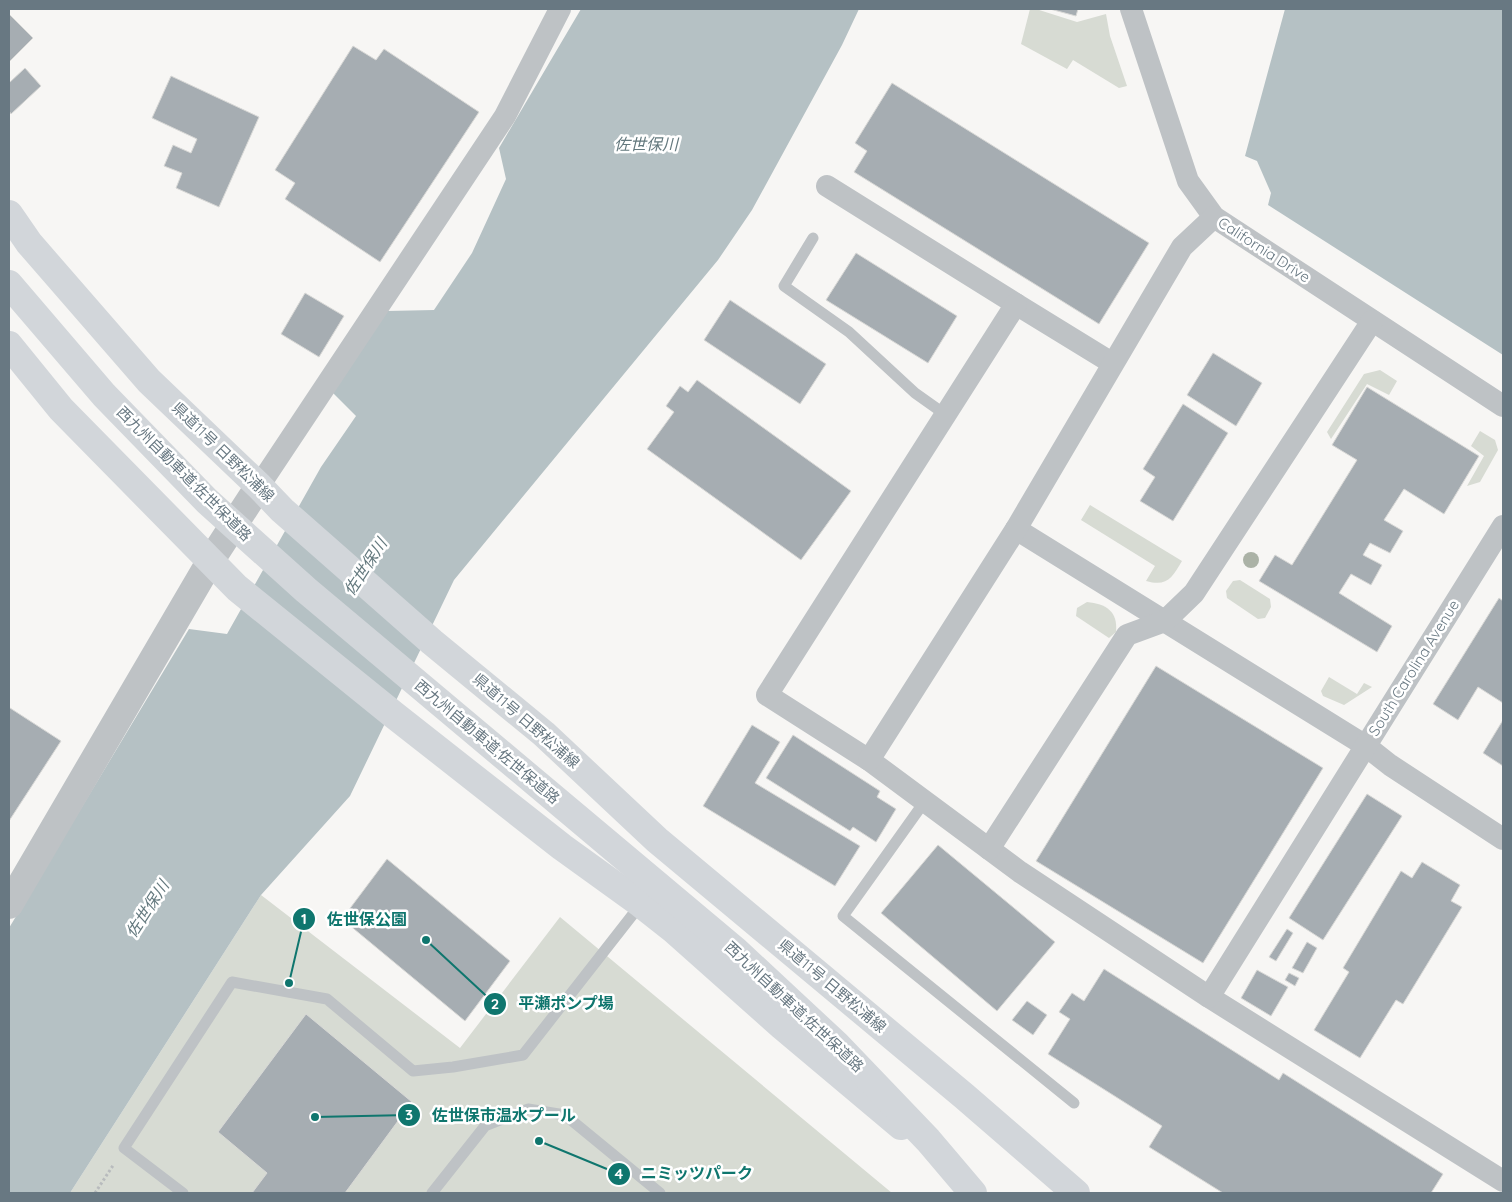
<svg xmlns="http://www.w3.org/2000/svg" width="1512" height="1202" viewBox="0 0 1512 1202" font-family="Quicksand,'Noto Sans JP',sans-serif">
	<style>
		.green { fill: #d7dbd3 }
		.water { fill: #b5c1c4 }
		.building { fill: #a6adb2; stroke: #d8d8d6 }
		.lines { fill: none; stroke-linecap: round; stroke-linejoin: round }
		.path { stroke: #b8bbbd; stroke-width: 3; stroke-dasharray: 2.5 2.5; stroke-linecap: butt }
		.service { stroke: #bec2c5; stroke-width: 11 }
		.minor { stroke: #bec2c5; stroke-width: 22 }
		.tertiary { stroke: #bec2c5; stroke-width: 28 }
		.primary { stroke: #d2d6da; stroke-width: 28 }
		.motorway { stroke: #d2d6da; stroke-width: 28 }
		.tree { fill: #abb2a6 }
		.labels { text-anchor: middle; stroke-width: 5; stroke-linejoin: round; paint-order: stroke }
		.street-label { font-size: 15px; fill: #687882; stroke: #fff }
		.water-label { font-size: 16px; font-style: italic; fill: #64797e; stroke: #fff }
		.leader { fill: none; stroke: #0f766e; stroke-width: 2 }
		.callout-dot { fill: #0f766e; stroke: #fff; stroke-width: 2 }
		.mark-label { font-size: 15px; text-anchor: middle; font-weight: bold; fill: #fff }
		.callout-label { font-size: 16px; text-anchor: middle; font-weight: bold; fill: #0f766e; stroke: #fff; stroke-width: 5; stroke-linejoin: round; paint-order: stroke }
	</style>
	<rect width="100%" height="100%" fill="#f7f6f4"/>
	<g class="green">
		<polygon points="1030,9 1036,9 1077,22 1106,14 1110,36 1127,86 1119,88 1073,60 1067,69 1021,44"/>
		<polygon points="1380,370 1397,381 1389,395 1367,384 1331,439 1327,432 1364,374"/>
		<polygon points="1480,431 1495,440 1498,450 1480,482 1467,486 1484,456 1471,446"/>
		<path d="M1090,505l92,56c-10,17 -15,26 -36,20l9,-15 -74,-46z"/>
		<polygon points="1240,580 1270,599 1271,607 1265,618 1258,619 1227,598 1226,591 1233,581"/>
		<path d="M1087,602c19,2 31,9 29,30l-7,6 -33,-22 1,-8z"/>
		<polygon points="1329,677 1357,694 1364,683 1372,687 1344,705 1323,696 1321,691"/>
		<polygon points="261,895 460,1048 560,917 892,1193 70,1193"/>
	</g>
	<g class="water">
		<polygon points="581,9 859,9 842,45 752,210 718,260 454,580 350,796 261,895 70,1193 9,1193 9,928 189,629 227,634 321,467 356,416 330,390 387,311 434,310 472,253 506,179 499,148"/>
		<polygon points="1285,9 1503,9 1503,355 1268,205 1271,193 1257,161 1245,156"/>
	</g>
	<g class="building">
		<polygon points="1050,9 1078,9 1076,16"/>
		<polygon points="9,14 33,38 9,62"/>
		<polygon points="353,46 376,60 384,49 479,112 380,262 285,199 295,183 275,170"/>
		<polygon points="25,68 41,86 11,114 9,111 9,83"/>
		<polygon points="171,76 259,117 219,207 176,188 182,173 164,166 173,145 191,153 197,139 152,118"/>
		<polygon points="892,83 1149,243 1099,324 854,172 867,151 855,143"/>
		<polygon points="856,253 957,316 928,363 826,300"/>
		<polygon points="305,293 344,316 319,357 281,334"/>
		<polygon points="730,300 826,364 800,404 704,340"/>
		<polygon points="1213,353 1262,383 1236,426 1187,395"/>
		<polygon points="697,380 851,491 801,560 647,449 674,412 666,406 680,386 688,392"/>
		<polygon points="1367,387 1479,456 1444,514 1404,489 1384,520 1403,531 1390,553 1370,543 1363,555 1382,565 1371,585 1351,574 1339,593 1392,626 1377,652 1259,581 1275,555 1292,565 1357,460 1332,445"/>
		<polygon points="1183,404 1228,433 1173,521 1140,501 1155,477 1143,469"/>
		<polygon points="1499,598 1503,601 1503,703 1478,687 1458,720 1433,704"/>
		<polygon points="1156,666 1323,768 1203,963 1036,861"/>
		<polygon points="10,708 61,741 9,821 9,709"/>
		<polygon points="1503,720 1503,766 1483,753"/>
		<polygon points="752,725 780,742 755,783 860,846 835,886 703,806"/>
		<polygon points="793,735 880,791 877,797 896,809 876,842 853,827 850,831 766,778"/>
		<polygon points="1367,794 1402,816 1323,940 1289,918"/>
		<polygon points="938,845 1055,942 997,1011 881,913"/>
		<polygon points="387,859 510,961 465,1021 342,919"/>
		<polygon points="1422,862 1460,885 1451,901 1462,907 1403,1004 1396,1000 1360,1058 1314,1030 1349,972 1343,968 1401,871 1412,878"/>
		<polygon points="1287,929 1293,933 1276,961 1269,957"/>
		<polygon points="1307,942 1317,948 1303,973 1292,968"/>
		<polygon points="1104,969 1279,1080 1283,1073 1443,1174 1431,1193 1223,1193 1149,1147 1162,1126 1048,1054 1070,1019 1059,1012 1072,993 1084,1001"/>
		<polygon points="1257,970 1288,987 1271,1016 1241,998"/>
		<polygon points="1289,973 1299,978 1295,986 1285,980"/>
		<polygon points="1027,1001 1047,1015 1033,1035 1012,1020"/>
		<polygon points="306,1014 412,1102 345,1193 252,1193 267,1173 218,1132"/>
	</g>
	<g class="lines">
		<polyline class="path" points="95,1193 114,1164"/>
		<g class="service">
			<polyline points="813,238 784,286 849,332 915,393 946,415"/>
			<polyline points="925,801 843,916 1074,1103"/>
			<polyline points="183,1193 124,1148 232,982 327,999 413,1071 453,1067 523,1055 641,904"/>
			<polyline points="432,1193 485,1126 528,1109 565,1115 660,1193"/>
		</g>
		<g class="minor">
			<polyline points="1131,9 1188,181 1214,217 1503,406"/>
			<polyline points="827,186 1016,304 1112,363"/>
			<polyline points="1016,304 767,695 869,760 1020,872 1209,997 1503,1181"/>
			<polyline points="259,486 505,116 560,9"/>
			<polyline points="1016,529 1366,746 1390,765 1503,839"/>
			<polyline points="869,760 1016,529 1182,247 1214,217"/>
			<polyline points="989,849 1127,635 1165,621 1194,593 1372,321"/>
			<polyline points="1209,997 1503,526"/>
		</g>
		<polyline class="tertiary" points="9,905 211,560 259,486"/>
		<g class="primary">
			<polyline points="9,214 29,243 149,381 259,486 282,510 432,642 544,734 657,840 964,1096 1076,1193"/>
			<polyline points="9,345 61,409 237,588 394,715 562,847 641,904 674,930 782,1026 901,1126"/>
		</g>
		<polyline class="motorway" points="9,284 104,395 207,501 306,590 736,951 836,1044 928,1140 973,1193"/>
	</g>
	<circle class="tree" cx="1251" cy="560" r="8"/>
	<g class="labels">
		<g class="street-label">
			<text transform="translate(1264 250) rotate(33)" y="5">California Drive</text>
			<text transform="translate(223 452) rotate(44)" y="5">県道11号 日野松浦線</text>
			<text transform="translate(184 474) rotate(45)" y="5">西九州自動車道;佐世保道路</text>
			<text transform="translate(1414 668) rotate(-58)" y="5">South Carolina Avenue</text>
			<text transform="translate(526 721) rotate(41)" y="5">県道11号 日野松浦線</text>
			<text transform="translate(487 742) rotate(40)" y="5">西九州自動車道;佐世保道路</text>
			<text transform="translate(832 986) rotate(40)" y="5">県道11号 日野松浦線</text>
			<text transform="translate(794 1007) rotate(43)" y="5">西九州自動車道;佐世保道路</text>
		</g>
		<g class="water-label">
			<text x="646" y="150">佐世保川</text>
			<text transform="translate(365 567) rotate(-57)" y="6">佐世保川</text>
			<text transform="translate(147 909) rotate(-57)" y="6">佐世保川</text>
		</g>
	</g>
	<path class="leader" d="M289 983L304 919M426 940L495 1004M315 1117L409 1115M539 1141L619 1174"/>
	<g class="callout-dot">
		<circle cx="289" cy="983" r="5"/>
		<circle cx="426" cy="940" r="5"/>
		<circle cx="315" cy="1117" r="5"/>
		<circle cx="539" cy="1141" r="5"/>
		<circle cx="304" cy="919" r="12"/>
		<circle cx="495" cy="1004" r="12"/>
		<circle cx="409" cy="1115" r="12"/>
		<circle cx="619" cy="1174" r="12"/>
	</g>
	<g class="mark-label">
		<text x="304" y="924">1</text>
		<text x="495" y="1009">2</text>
		<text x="409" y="1120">3</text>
		<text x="619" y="1179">4</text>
	</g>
	<g class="callout-label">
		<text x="367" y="925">佐世保公園</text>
		<text x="566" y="1009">平瀬ポンプ場</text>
		<text x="504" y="1121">佐世保市温水プール</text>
		<text x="697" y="1179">ニミッツパーク</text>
	</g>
	<rect width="1512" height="1202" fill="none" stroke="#687882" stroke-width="20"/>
</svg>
